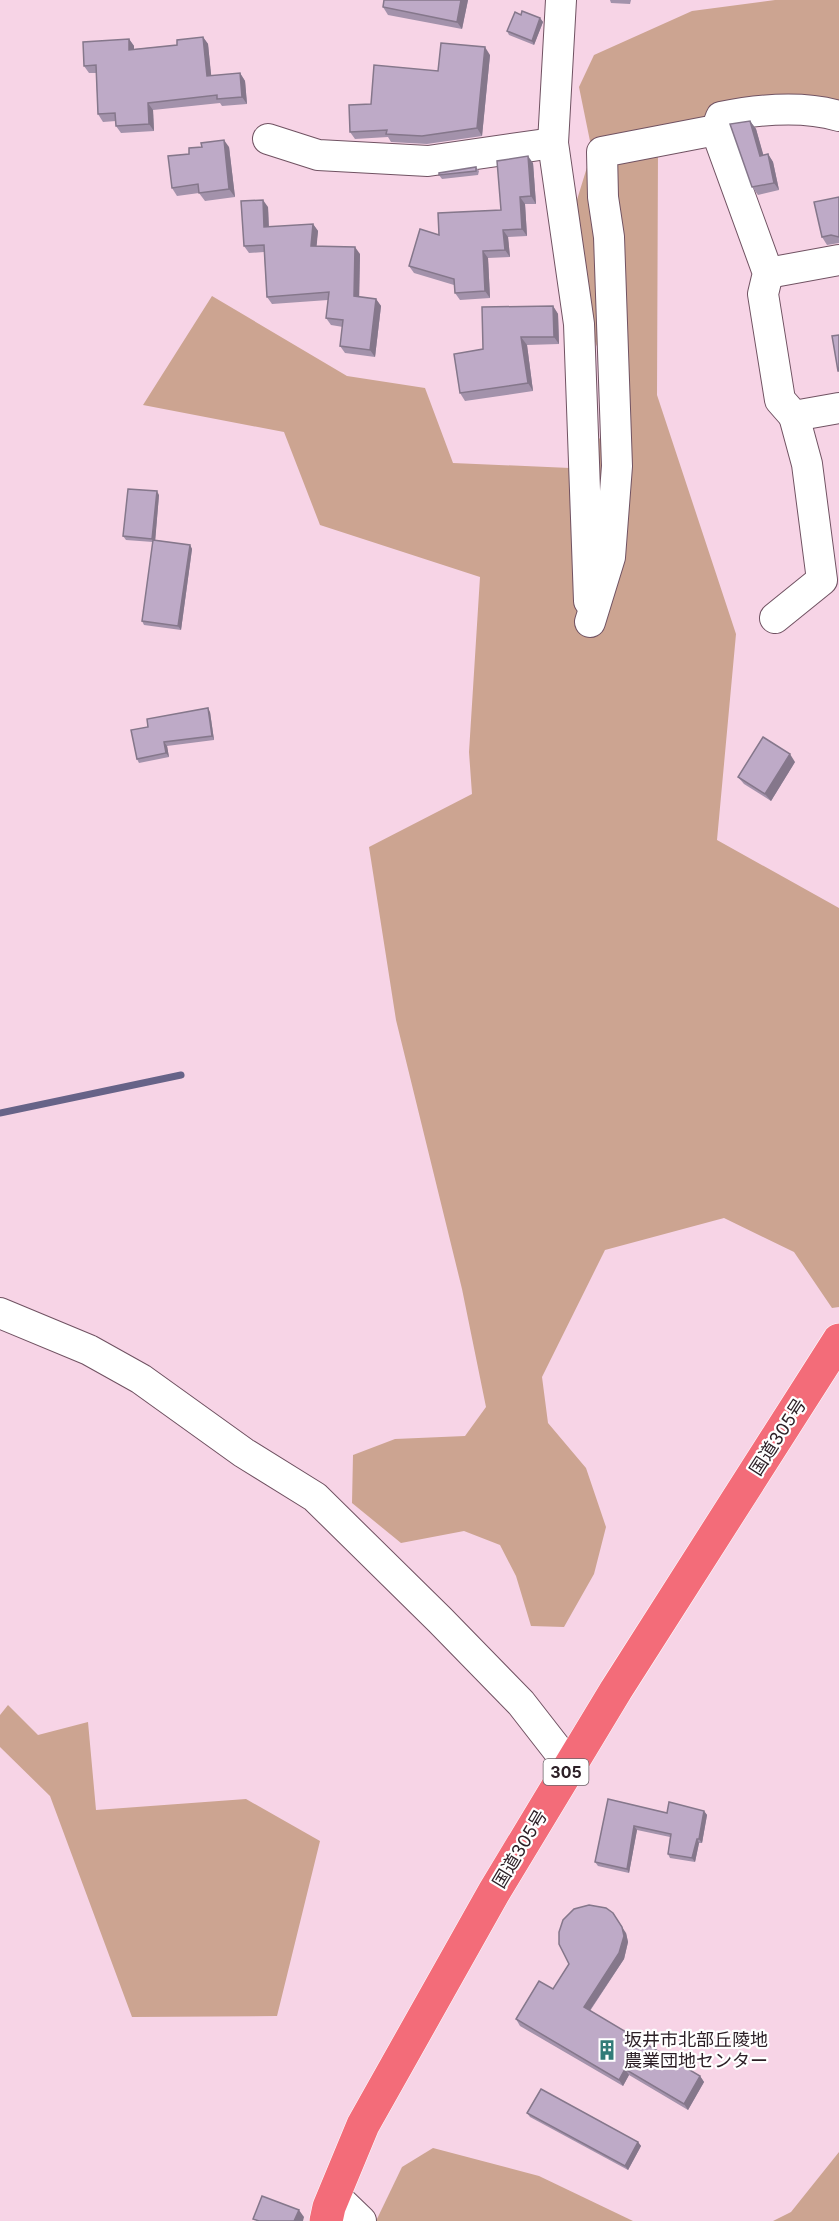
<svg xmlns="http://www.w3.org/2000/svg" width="839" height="2221" viewBox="0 0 839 2221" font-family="Inter,'Noto Sans JP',sans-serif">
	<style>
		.green { fill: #cca491 }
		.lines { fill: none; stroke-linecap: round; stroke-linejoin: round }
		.stream { stroke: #676388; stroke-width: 7 }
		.minor-casing { stroke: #705262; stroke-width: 32 }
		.highway-casing { stroke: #fff; stroke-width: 34 }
		.minor { stroke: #fff; stroke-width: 30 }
		.highway { stroke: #f36c79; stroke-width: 33 }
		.wall { fill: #a392ab }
		.shaded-wall { fill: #85778b }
		.building { fill: #beaac7; stroke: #85778b; stroke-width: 1.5 }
		.labels { text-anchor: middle; stroke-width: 4.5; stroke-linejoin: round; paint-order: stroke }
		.shield { fill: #fff; stroke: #6b6267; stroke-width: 1.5 }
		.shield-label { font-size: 16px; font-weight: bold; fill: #2c1f26 }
		.street-label { font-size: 18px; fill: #2c1f26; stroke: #fff }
		.poi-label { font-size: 18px; fill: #2c1f26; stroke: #fff; text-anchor: start }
	</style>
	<rect width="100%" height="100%" fill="#f7d4e6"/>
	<g class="green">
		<polygon points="775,0 839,0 839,111 752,106 658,150 657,395 736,634 717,840 839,908 839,1307 832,1308 794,1252 724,1218 605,1250 542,1377 548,1423 586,1468 606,1527 594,1574 564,1627 531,1626 516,1576 500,1545 464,1531 401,1543 352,1503 353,1455 395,1439 465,1436 486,1407 462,1289 396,1020 369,847 472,794 469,752 480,577 320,525 284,432 143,405 212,296 347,376 425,388 453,463 570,468 605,433 603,363 572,279 572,216 592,151 579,87 594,55 692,11"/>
		<polygon points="8,1705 38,1735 88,1722 96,1810 246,1799 320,1841 277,2016 132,2017 50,1796 0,1747 0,1715"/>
		<polygon points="433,2148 539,2176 633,2221 376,2221 402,2167"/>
		<polygon points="839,2152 839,2221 773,2221 791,2212"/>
	</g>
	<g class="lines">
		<polyline class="stream" points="0,1113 181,1075"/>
		<g class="minor-casing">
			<g id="minor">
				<polyline points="561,0 553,143 579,324 589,601"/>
				<polyline points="716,130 768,273 763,294 780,400 794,416 839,408"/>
				<polyline points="268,139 318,155 428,161 553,143"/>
				<polyline points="768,273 839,260"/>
				<polyline points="775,618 822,580 807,464 794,416"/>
				<path d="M590,622l20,-65 7,-91 -8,-229 -6,-40 -1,-45 114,-22 5,-13c39,-8 80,-12 118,-1"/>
				<polyline points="0,1313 89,1350 141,1379 244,1453 315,1497 440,1620 521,1703 570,1766"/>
				<polyline points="334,2195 361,2221"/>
			</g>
		</g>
		<g class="highway-casing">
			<polyline id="highway" points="326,2221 329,2207 363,2125 494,1892 616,1690 839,1340"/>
		</g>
		<use href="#minor" class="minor"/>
		<use href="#highway" class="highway"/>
	</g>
	<g class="wall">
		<polygon points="468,0 462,29 388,15 383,7"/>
		<polygon points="610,0 631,0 630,4 611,3"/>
		<polygon points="521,15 540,18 543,22 534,45 509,35 507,31"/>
		<polygon points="203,37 208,44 211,76 240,73 245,81 247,104 222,106 220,103 153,110 154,131 121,133 116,126 116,121 103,122 98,114 96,73 89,73 84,66 129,39 134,46 134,49 177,45"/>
		<polygon points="490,55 482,136 427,144 391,142 388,137 355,139 350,132 371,104 438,71"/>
		<polygon points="750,121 756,129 763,155 768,154 773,162 779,190 758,195 752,187"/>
		<polygon points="229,147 235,197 205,201 199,193 177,196 172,188"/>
		<polygon points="533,163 536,204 525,204 527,236 508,237 510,257 488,258 490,298 460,300 455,293 454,285 414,273 409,266 439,235 501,210"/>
		<polygon points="476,167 479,171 478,175 442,179 439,175"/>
		<polygon points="839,197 839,243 827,245 822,237"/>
		<polygon points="268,207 269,227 313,224 318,231 316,246 360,254 359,297 376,299 381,306 375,357 345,353 340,346 343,327 331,325 326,318 328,300 272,304 267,297 264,252 249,253 244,246"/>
		<polygon points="553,306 558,314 559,344 527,345 533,391 465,401 460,393"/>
		<polygon points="159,495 155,540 190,545 192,549 181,630 144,625 142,621 153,542 126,540 123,536"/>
		<polygon points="210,712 214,740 167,746 169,757 139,763 137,759 148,727"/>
		<polygon points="795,762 771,801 744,784 738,777"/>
		<polygon points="608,1799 667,1813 704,1811 707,1815 702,1843 699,1843 695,1862 670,1858 668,1854 670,1837 637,1830 629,1873 598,1866 595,1862"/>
		<polygon points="626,1933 628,1942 624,1959 590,2011 700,2076 704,2082 688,2110 629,2075 623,2086 520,2026 516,2019 553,1989 569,1964"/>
		<polygon points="527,2113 638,2142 641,2146 628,2170 530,2117"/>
	</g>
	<g class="shaded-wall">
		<polygon points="461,0 468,0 462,29 457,22"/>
		<polygon points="540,18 543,22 534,45 532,41"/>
		<polygon points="203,37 208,44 212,83 207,76"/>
		<polygon points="129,39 134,46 134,57 129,50"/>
		<polygon points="485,47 490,55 482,136 477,128"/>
		<polygon points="240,73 245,81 247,104 242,97"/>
		<polygon points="148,103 153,110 154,131 149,124"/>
		<polygon points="750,121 756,129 766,164 760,156"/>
		<polygon points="224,140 229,147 235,197 229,189"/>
		<polygon points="768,154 773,162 779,190 774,183"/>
		<polygon points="528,156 533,163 536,204 531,196"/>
		<polygon points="520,197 525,204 527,236 522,229"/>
		<polygon points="263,200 268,207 269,234 264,227"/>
		<polygon points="313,224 318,231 316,253 311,246"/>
		<polygon points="503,230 508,237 510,257 505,250"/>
		<polygon points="355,247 360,254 359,304 354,296"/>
		<polygon points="483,251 488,258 490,298 485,291"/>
		<polygon points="376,299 381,306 375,357 370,350"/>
		<polygon points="553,306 558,314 559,344 554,337"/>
		<polygon points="521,337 527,345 533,391 528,383"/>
		<polygon points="157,491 159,495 155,543 152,539"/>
		<polygon points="190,545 192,549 181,630 178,626"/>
		<polygon points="208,708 210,712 214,740 212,736"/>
		<polygon points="164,742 167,746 169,757 166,753"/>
		<polygon points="790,754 795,762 771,801 765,794"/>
		<polygon points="704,1811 707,1815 702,1843 699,1839"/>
		<polygon points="634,1826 637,1830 629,1873 627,1869"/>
		<polygon points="697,1839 699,1843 695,1862 692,1858"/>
		<polygon points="613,1913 626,1933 628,1942 624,1959 588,2013 584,2007"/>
		<polygon points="625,2069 629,2075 623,2086 619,2080"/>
		<polygon points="700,2076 704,2082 688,2110 684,2104"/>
		<polygon points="638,2142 641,2146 628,2170 625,2166"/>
		<polygon points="299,2210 304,2217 303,2221 294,2221"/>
	</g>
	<g class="building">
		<polygon points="384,0 461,0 457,22 383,7"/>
		<polygon points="522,11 540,18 532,41 507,31 515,12 521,15"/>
		<polygon points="203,37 207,76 240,73 242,97 217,99 217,95 148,103 149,124 116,126 115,113 98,114 96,65 84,66 83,42 129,39 129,50 177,45 177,40"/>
		<polygon points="441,43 485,47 477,128 422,136 386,134 387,130 350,132 349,105 371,104 374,65 438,71"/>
		<polygon points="750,121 760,156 768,154 774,183 752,187 730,124"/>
		<polygon points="224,140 229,189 199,193 198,184 172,188 168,156 189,154 189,148 202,147 201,143"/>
		<polygon points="528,156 531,196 520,197 522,229 503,230 505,250 483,251 485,291 455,293 454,279 409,266 420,229 439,235 438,213 501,210 497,161"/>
		<polygon points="476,167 476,171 439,175 439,173"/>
		<polygon points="839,197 839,237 831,235 822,237 814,202"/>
		<polygon points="263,200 264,227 313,224 311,246 355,247 354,296 376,299 370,350 340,346 343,320 326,318 329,292 267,297 264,245 244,246 241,201"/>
		<polygon points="553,306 554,337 521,337 528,383 460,393 454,354 483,349 482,307"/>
		<polygon points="839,335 839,371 838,371 832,336"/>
		<polygon points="128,489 157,491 152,539 123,536"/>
		<polygon points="153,540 190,545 178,626 142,621"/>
		<polygon points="208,708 212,736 164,742 166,753 137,759 131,730 148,727 147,719"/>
		<polygon points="763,737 790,754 765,794 738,777"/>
		<polygon points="608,1799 667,1813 669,1802 704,1811 699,1839 697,1839 692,1858 668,1854 671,1834 634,1826 627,1869 595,1862"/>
		<polygon points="589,1905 606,1908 613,1913 622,1927 624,1936 619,1953 584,2007 700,2076 684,2104 625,2069 619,2080 516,2019 539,1981 553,1989 569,1964 559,1944 559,1932 563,1920 574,1909"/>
		<polygon points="541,2089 638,2142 625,2166 527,2113"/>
		<polygon points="262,2196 299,2210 294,2221 259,2221 253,2219"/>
	</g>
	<defs>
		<g id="building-bare" transform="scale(1.62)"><path d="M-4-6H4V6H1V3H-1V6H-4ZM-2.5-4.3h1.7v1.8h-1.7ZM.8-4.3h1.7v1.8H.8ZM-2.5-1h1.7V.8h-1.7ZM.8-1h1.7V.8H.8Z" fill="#327b78" stroke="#fff" stroke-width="2.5" paint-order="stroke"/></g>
	</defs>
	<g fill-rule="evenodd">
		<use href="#building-bare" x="607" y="2050"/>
	</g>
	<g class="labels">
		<rect class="shield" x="543.5" y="1759" width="45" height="26" rx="4.5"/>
		<g class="shield-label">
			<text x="566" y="1778">305</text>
		</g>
		<g class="street-label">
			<text transform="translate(778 1437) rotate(-57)" y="6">国道305号</text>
			<text transform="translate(520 1849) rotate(-59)" y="6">国道305号</text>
		</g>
		<g class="poi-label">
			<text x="624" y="2046">坂井市北部丘陵地<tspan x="624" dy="21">農業団地センター</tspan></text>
		</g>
	</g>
</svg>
